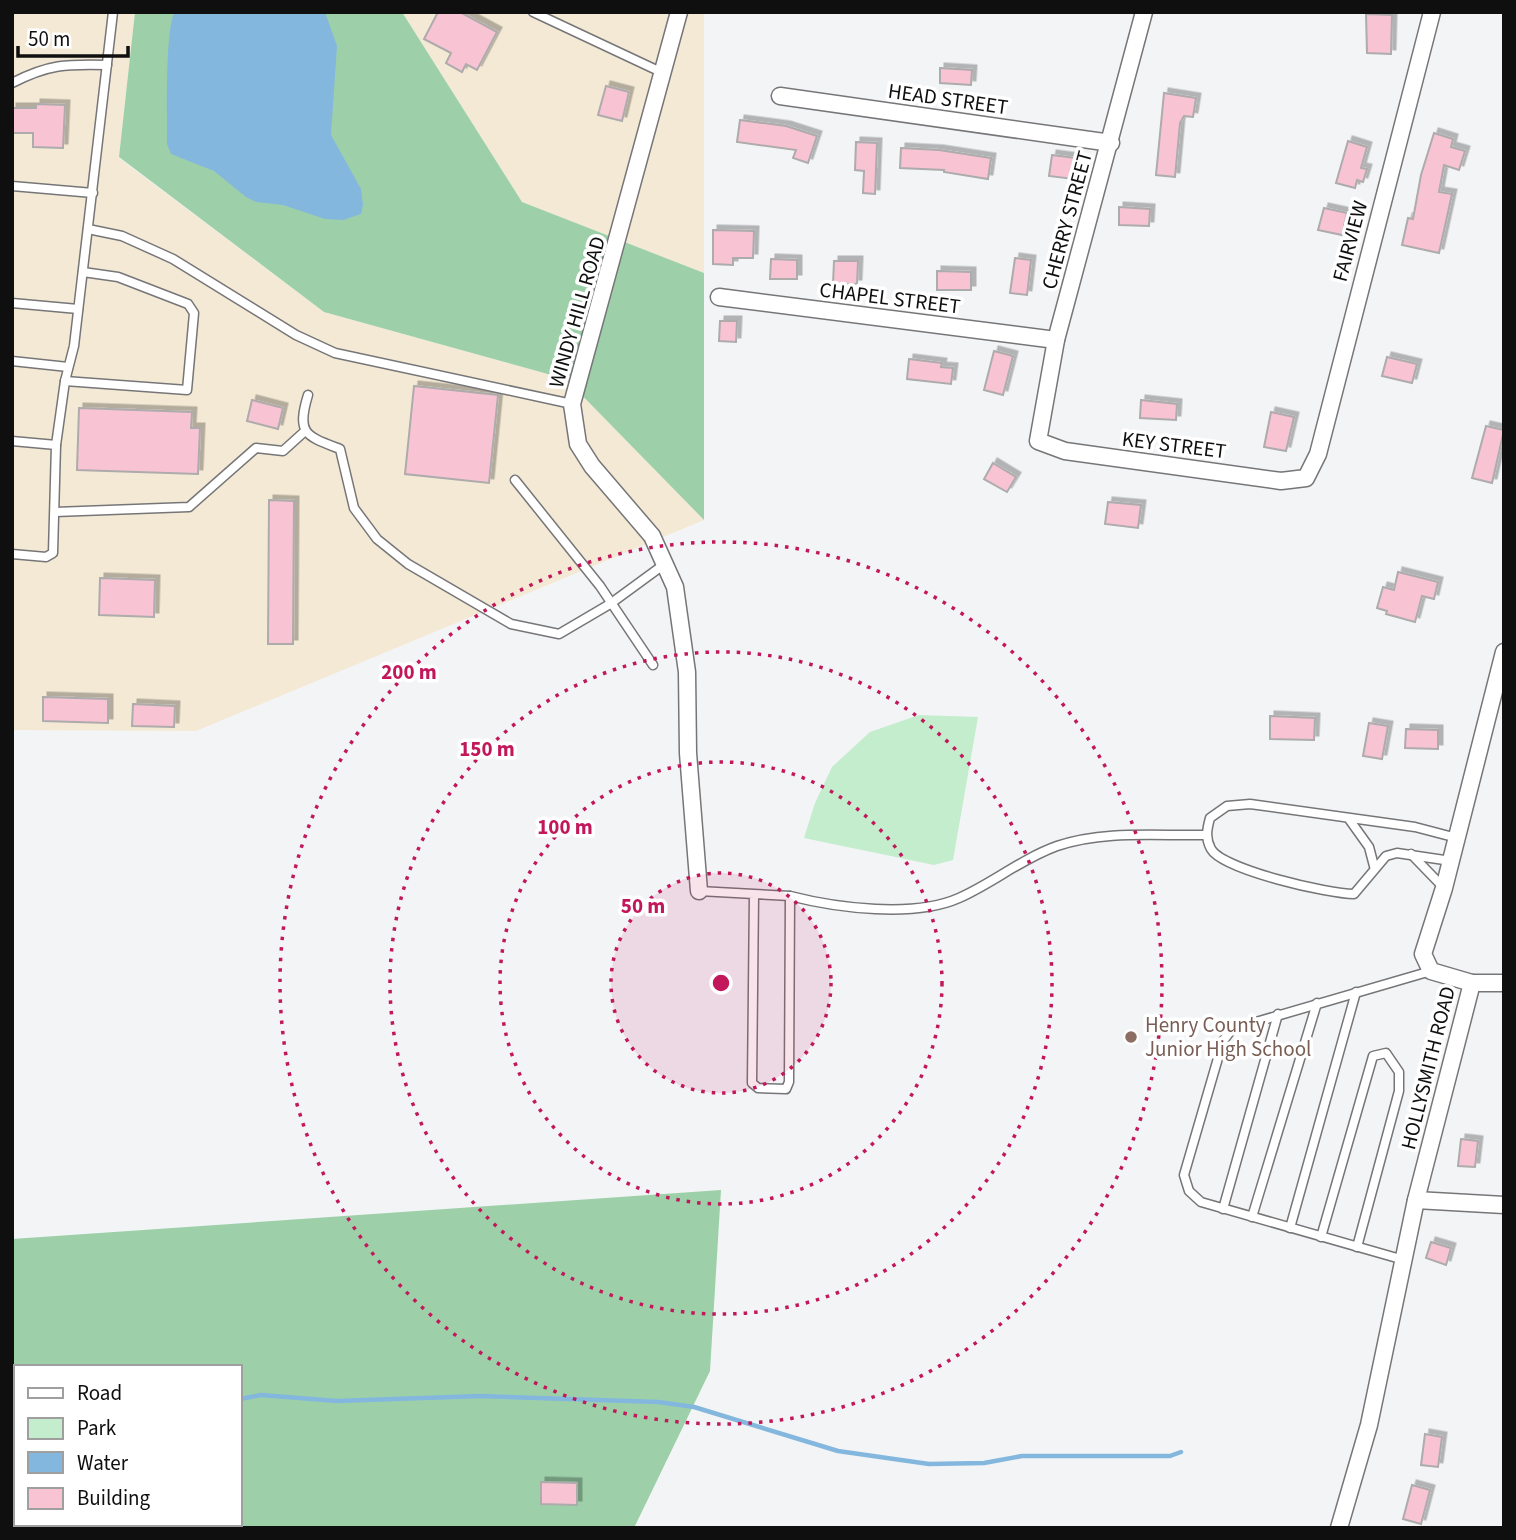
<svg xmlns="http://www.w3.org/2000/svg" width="1516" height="1540" viewBox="0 0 1516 1540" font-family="'Source Sans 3',sans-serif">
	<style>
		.commercial { fill: #f4e9d4 }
		.green { fill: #c3edcc }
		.forest { fill: #9dd0a9; fill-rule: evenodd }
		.water { fill: #84b7dd }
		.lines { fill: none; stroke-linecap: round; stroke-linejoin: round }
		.stream { stroke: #84b7dd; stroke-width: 4.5 }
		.building { fill: #f8c4d4; stroke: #aeabac; stroke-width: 2; filter: url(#shadow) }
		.lane-casing { stroke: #767678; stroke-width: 11 }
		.street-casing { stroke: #767678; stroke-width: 19 }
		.lane { stroke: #fff; stroke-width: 8 }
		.street { stroke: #fff; stroke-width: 16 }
		.ring { fill: none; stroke: #c2185b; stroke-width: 3.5; stroke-dasharray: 3.5 7 }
		.education-dot { fill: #8d6e63; stroke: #fff; stroke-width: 2.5 }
		.labels { text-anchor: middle; stroke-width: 7; stroke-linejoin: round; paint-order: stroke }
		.street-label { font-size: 21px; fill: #0f0f10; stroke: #fff }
		.education-label { font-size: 21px; fill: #785e54; stroke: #fff; text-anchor: start }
		.centre { fill: #c2185b; stroke: #fff; stroke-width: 3.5 }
		.ring-label { font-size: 21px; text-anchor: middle; font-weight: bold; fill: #c2185b; stroke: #fff; stroke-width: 7; stroke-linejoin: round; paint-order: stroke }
	</style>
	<defs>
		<filter id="shadow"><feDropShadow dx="4.5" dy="-4.5" stdDeviation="0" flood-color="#0004"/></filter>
	</defs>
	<rect width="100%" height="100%" fill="#f3f4f6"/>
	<g class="commercial">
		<polygon points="12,12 135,12 119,158 324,312 566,379 704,520 196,731 12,730"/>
		<polygon points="402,12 704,12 704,273 522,202"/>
	</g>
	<polygon class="green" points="919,715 978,717 953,860 934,865 804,838 815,803 832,767 870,732"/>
	<g class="forest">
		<polygon points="135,12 402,12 522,202 704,273 704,520 566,379 324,312 119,157"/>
		<path d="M721,1190l-11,181 -76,157h-622v-289zM16,1367h224v157h-224z"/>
	</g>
	<path class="water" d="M175,12h150l12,34 -6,89 30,54 2,16 -2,9 -18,6 -18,-1 -42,-14 -27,-3 -10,-5 -32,-26 -43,-17 -4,-10c0,-23 -2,-119 8,-132z"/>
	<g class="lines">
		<g class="stream">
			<polyline points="240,1399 261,1395 337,1401 480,1396 658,1402 694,1407 838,1451 929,1464 984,1463 1022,1456 1170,1456 1181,1452"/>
			<polyline points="12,1420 16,1421"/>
		</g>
	</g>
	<g class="building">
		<polygon points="438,12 460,12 497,32 477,70 466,64 462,72 446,63 451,53 424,39"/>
		<polygon points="1366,14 1392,15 1391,54 1367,53"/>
		<polygon points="940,68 972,70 971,85 940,83"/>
		<polygon points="606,86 629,92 622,121 598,115"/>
		<polygon points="1164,93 1196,98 1193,117 1184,116 1180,123 1175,177 1156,175"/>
		<polygon points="36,104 65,105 63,148 33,147 33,133 12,133 12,108 36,108"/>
		<polygon points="740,120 786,126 817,136 808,163 793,158 796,150 737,142"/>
		<polygon points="1434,133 1453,139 1451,147 1465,151 1459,170 1444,165 1439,192 1452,194 1439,253 1402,245 1408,218 1413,219 1421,175"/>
		<polygon points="1348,141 1367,147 1361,168 1367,169 1363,182 1357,180 1355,188 1336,183"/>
		<polygon points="856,142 877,143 875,194 863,193 864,171 855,170"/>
		<polygon points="901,148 939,150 991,158 988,179 944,172 944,170 900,168"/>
		<polygon points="1052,155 1076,158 1073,179 1049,176"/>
		<polygon points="1119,207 1150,209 1149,226 1119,225"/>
		<polygon points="1324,208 1347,213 1342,235 1318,230"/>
		<polygon points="713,230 754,231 753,258 733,258 733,265 713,264"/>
		<polygon points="1015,258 1031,260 1027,295 1010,293"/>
		<polygon points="771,259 797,260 797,279 770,279"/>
		<polygon points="834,261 858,261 857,284 833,284"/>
		<polygon points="937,271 971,272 971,290 937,290"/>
		<polygon points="720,321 737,321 736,342 719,341"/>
		<polygon points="994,351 1013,356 1003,395 984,390"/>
		<polygon points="1387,357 1417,364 1412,383 1382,376"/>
		<polygon points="909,359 942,363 941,367 953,368 951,384 907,379"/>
		<polygon points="414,386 498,395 489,483 405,474"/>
		<polygon points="252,400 283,408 278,429 247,421"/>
		<polygon points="1141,400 1177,404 1176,420 1140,418"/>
		<polygon points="79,408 192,412 191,428 200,428 198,474 77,470"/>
		<polygon points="1271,412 1294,417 1286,451 1264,447"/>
		<polygon points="1486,426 1504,430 1492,483 1472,478"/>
		<polygon points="993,463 1016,477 1007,492 984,479"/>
		<polygon points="269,500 294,501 293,644 268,644"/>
		<polygon points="1108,502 1141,505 1138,528 1105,524"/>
		<polygon points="1398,572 1438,582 1434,599 1422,596 1415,622 1386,614 1387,611 1377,608 1383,587 1394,590"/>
		<polygon points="100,578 155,580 154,617 99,615"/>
		<polygon points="43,697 108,699 108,723 43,721"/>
		<polygon points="133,704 175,706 174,727 132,726"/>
		<polygon points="1270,716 1315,718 1314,740 1270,739"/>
		<polygon points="1369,723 1388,726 1382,759 1363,756"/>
		<polygon points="1406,729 1438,730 1438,749 1405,748"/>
		<polygon points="1461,1139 1478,1141 1475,1167 1458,1166"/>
		<polygon points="1431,1242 1451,1248 1446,1265 1426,1258"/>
		<polygon points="1425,1434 1442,1437 1438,1467 1421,1465"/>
		<polygon points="541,1482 577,1483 577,1505 541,1504"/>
		<polygon points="1412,1485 1430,1490 1421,1524 1403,1519"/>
	</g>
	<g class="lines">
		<g class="lane-casing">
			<g id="lane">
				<polyline points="533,12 663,73"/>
				<path d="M12,83c37,-19 54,-19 95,-18"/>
				<polyline points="12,186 93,193"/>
				<polyline points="88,229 122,236 173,259 296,335 335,353 572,404"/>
				<polyline points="12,303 78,309"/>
				<polyline points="12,361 68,367"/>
				<polyline points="65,381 187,390 194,313 188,304 118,277 83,272"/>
				<path d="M308,395c-12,39 -2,41 32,54l14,59 23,31 31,25 103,60 48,10 51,-30 56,-41"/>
				<polyline points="12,441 56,445"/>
				<polyline points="515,480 600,586 653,665"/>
				<polyline points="55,512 189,507 256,448 283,451 304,432"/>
				<polyline points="12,554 46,557 53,553 56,445 65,381 74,346 113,12"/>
				<polyline points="1349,819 1369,847 1374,866"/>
				<polyline points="1411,854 1444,888"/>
				<path d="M1451,861l-54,-8 -11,3 -32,38c-25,0 -131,-24 -143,-45 -6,-11 -4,-20 -1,-31l17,-12 23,-2 165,23 42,11"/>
				<polyline points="699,891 754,894 752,1083 758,1088 786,1089 789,1082 790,896 754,894"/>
				<path d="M790,896c47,12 124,22 169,2 34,-15 62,-39 98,-52 47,-16 100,-10 149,-11"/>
				<polyline points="1223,1209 1278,1014"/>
				<polyline points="1252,1217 1317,1003"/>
				<polyline points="1290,1228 1356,992"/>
				<polyline points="1321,1237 1373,1056 1386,1053 1399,1072 1399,1091 1357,1247"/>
				<polyline points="1404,1260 1201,1202 1189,1191 1184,1175 1223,1041 1232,1029 1431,971"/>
			</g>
		</g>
		<g class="street-casing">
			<g id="street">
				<polyline points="679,12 572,404 578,444 592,466 652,536 675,587 687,672 688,753 699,891"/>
				<polyline points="1144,12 1056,340 1038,441 1065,451 1281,481 1306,478 1318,454 1432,12"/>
				<polyline points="780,96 1111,143"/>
				<polyline points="719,297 1056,340"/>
				<polyline points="1504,652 1444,888 1423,954 1431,971 1472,983 1504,983"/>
				<polyline points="1416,1200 1504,1205"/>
				<polyline points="1339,1528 1369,1425 1416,1200 1472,983"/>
			</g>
		</g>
		<use href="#lane" class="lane"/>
		<use href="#street" class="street"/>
	</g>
	<circle cx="721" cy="983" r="110" fill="#c2185b" fill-opacity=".12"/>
	<g class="ring">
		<circle cx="721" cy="983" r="110"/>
		<circle cx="721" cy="983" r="221"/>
		<circle cx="721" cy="983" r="331"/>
		<circle cx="721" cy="983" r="441"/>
	</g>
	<circle class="education-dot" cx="1131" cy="1037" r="7"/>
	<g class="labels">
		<g class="street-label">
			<text transform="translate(948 99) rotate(8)" y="7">HEAD STREET</text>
			<text transform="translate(1067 220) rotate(-75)" y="7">CHERRY STREET</text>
			<text transform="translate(1350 241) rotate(-75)" y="7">FAIRVIEW</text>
			<text transform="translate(890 298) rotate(7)" y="7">CHAPEL STREET</text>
			<text transform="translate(577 312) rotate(-74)" y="7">WINDY HILL ROAD</text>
			<text transform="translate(1174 445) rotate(7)" y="7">KEY STREET</text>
			<text transform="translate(1428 1068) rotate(-76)" y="7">HOLLYSMITH ROAD</text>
		</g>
		<g class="education-label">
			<text x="1145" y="1032">Henry County<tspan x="1145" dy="24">Junior High School</tspan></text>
		</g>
	</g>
	<circle cx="721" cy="983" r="10" class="centre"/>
	<g class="ring-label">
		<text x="409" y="679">200 m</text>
		<text x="487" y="756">150 m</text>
		<text x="565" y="834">100 m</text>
		<text x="643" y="913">50 m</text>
	</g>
	<rect width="1516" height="1540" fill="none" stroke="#0f0f10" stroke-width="28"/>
	<rect x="14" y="1365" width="228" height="161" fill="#ffffff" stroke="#9f9f9f" stroke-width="2"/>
	<rect x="28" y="1388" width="35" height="10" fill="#ffffff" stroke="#9f9f9f" stroke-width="2"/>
	<text x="77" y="1400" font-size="21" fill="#0f0f10">Road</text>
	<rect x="28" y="1418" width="35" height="21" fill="#c3edcc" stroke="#9f9f9f" stroke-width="2"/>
	<text x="77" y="1435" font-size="21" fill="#0f0f10">Park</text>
	<rect x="28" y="1452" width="35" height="21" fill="#84b7dd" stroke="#9f9f9f" stroke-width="2"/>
	<text x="77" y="1470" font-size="21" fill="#0f0f10">Water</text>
	<rect x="28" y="1488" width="35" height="21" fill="#f8c4d4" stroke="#9f9f9f" stroke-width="2"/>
	<text x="77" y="1505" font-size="21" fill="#0f0f10">Building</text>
	<path d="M18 46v10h110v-10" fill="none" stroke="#0f0f10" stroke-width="3.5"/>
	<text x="28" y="46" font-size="21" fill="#0f0f10" stroke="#ffffff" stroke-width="5" paint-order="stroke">50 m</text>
</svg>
